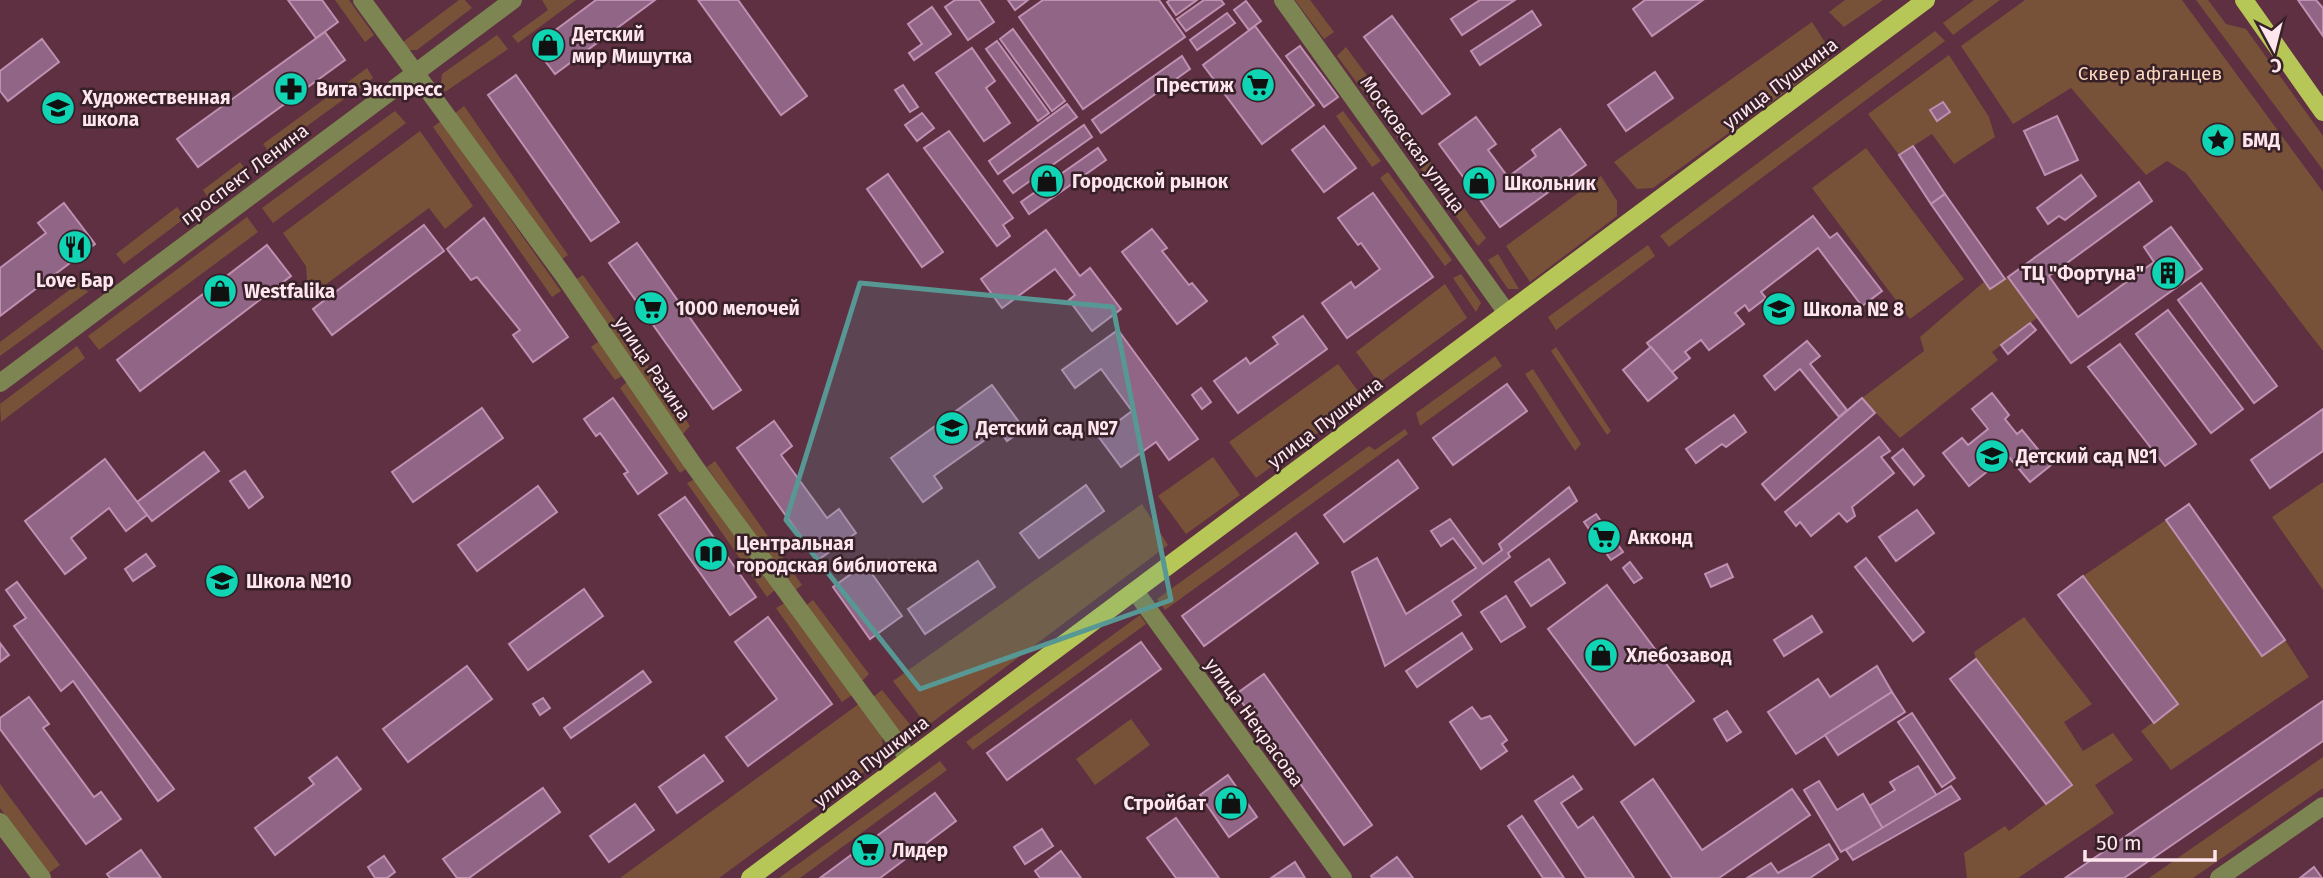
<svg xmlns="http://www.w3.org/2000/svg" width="2323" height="878" viewBox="0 0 2323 878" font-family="'Fira Sans',sans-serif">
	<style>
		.green { fill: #775238 }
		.building { fill: #916586; stroke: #bf90b2; stroke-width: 2 }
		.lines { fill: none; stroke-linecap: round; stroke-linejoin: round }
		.minor { stroke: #7d8552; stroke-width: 18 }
		.major { stroke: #b7c757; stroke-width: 18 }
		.marked { fill: #579894; fill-opacity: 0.2; stroke: #579894; stroke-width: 5; stroke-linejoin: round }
		.labels { text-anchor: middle; stroke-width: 5; stroke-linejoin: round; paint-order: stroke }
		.poi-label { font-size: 19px; font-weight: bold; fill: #ffe6ee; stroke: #372028; text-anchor: start }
		.park-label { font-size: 19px; fill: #fdd8bf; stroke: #372028 }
		.street-label { font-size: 19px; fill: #ffe6ee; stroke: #372028 }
	</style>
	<rect width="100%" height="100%" fill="#5f3042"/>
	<g class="green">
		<polygon points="335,0 349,0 374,35 365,42"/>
		<polygon points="459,0 465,0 472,8 417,50 409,50 403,42"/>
		<polygon points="542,0 576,0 518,43 512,36 548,10"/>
		<polygon points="1295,0 1310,0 1334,32 1324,39"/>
		<polygon points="1845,0 1883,0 1844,27 1829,12"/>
		<polygon points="1974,0 2000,0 1953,35 1943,23"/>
		<polygon points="2025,0 2182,0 2323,192 2323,351 2186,173 2167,161 2146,175 2071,88 2013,124 1961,46"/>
		<polygon points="2196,0 2208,0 2226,24 2246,29 2323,136 2323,170"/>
		<polygon points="1812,22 1828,47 1829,60 1653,188 1637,189 1614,162"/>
		<polygon points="1935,31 1945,41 1669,247 1660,236"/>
		<polygon points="497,35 508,49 445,92 441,84 442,74"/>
		<polygon points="1346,47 1486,238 1478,246 1337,56"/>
		<polygon points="1949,55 1989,117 1995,137 1954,164 1932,134 1899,155 1868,114"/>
		<polygon points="367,68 373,78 270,153 263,144"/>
		<polygon points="464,106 568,255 561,260 454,114"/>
		<polygon points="395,111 406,123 273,223 262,208"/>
		<polygon points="1343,111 1381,161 1372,167 1336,116"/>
		<polygon points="441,121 561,291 552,297 433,127"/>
		<polygon points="420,131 473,206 445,229 429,208 317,291 307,280 306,266 283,233"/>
		<polygon points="1866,148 1964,279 1910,319 1812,188"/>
		<polygon points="240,162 246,170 209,199 203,190"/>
		<polygon points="1388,172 1452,260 1445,266 1380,178"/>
		<polygon points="1601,176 1617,201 1617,216 1530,282 1506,246"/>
		<polygon points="177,207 185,218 124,264 116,254"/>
		<polygon points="247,217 258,232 99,350 88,336"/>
		<polygon points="1648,245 1655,256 1556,330 1548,317"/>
		<polygon points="1498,254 1519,289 1508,289 1488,260"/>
		<polygon points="1461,274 1481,303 1476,312 1453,278"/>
		<polygon points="583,275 690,426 682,435 575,280"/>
		<polygon points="2008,277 2037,318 1992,352 1998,360 1900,438 1862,398 1924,351 1920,337 1985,281"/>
		<polygon points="80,282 88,292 0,356 0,342"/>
		<polygon points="1445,284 1467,318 1379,383 1356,352"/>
		<polygon points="599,341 624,375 615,380 591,347"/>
		<polygon points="77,346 85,358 1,422 0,404"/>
		<polygon points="1556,347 1611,431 1607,435 1551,351"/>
		<polygon points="1495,356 1502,366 1420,426 1416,413"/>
		<polygon points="1338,364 1364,399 1256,478 1229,442"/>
		<polygon points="1533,369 1581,444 1575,451 1525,374"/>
		<polygon points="628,381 689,467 680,473 620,388"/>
		<polygon points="1405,429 1408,434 1165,610 1157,599 1369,446 1375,450"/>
		<polygon points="1213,457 1240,495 1186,534 1158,496"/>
		<polygon points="715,461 802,585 794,591 707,467"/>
		<polygon points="695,479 775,590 767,597 687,483"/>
		<polygon points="2323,482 2323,590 2272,517"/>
		<polygon points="1142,504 1168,545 927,726 893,681"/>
		<polygon points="2166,520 2262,656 2285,640 2309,677 2171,770 2141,731 2178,704 2083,576"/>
		<polygon points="813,600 869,674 861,682 804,607"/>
		<polygon points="785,603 852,695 842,702 776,608"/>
		<polygon points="1140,615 1146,624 973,750 966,742"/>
		<polygon points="2024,617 2092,704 2064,722 2083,751 2113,733 2133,760 2095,785 2114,813 2018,878 1967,878 1964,853 2005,826 2009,831 2071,785 1976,659 1974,652"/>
		<polygon points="882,690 916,732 912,737 901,735 873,697"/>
		<polygon points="860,703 882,733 883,758 719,878 620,878"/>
		<polygon points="1131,719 1150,745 1095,785 1076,759"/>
		<polygon points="2323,757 2323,788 2193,878 2149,878"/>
		<polygon points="940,761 947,770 800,878 779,878"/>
		<polygon points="0,784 60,865 49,873 0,808"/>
	</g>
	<g class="building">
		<polygon points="288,0 322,0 338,22 316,38"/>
		<polygon points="596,0 655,0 555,74 534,46"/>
		<polygon points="698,0 738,0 807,96 781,115"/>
		<polygon points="955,0 979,0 994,22 968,40 945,7"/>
		<polygon points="1008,0 1028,0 1015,10"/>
		<polygon points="1043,0 1159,0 1185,37 1083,109 1019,17"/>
		<polygon points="1170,0 1197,0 1176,15 1167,2"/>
		<polygon points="1204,0 1221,0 1224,4 1186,31 1177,19"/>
		<polygon points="1480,0 1515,0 1462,35 1451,19"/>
		<polygon points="1645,0 1703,0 1652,36 1633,9"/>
		<polygon points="2298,0 2316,0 2323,8 2323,36"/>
		<polygon points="1246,1 1261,21 1249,30 1234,10"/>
		<polygon points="932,7 951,34 914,60 909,53 922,44 908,24"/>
		<polygon points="1532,11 1541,25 1480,65 1471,51"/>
		<polygon points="1227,13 1235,23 1197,50 1190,40"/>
		<polygon points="1392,16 1450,94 1422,114 1364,37"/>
		<polygon points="1255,26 1314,105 1262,144 1203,65"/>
		<polygon points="1013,29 1065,101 1052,111 1000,39"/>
		<polygon points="325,32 345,60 198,167 177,139"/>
		<polygon points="42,39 59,62 8,101 0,91 0,71"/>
		<polygon points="997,41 1049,113 1038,121 986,49"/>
		<polygon points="1300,46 1338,97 1324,107 1286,56"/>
		<polygon points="972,48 995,81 986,88 1010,123 984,141 936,73"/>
		<polygon points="1182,56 1190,69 1101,133 1092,120"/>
		<polygon points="1655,72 1673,98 1626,131 1608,105"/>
		<polygon points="516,75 619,222 591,241 488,95"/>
		<polygon points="903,85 918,107 910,112 895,90"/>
		<polygon points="1943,102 1950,112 1937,121 1930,110"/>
		<polygon points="1067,104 1077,117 998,174 989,161"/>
		<polygon points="922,113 934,128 917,141 905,125"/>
		<polygon points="2057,116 2078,160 2045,175 2024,131"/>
		<polygon points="1476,117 1496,144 1488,150 1508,177 1536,156 1532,150 1560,129 1586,165 1500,227 1439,144"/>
		<polygon points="1084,125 1092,137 1013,193 1004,181"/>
		<polygon points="1324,126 1356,168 1324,192 1292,150"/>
		<polygon points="949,131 1013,218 1003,225 1010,236 997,246 924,148"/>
		<polygon points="1913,146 1945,194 1931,204 1899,155"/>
		<polygon points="1098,148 1106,160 1029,214 1021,202"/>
		<polygon points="888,174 943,252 922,267 867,189"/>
		<polygon points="2081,175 2096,196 2065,220 2059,216 2048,224 2037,208"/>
		<polygon points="2139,182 2152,201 2049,276 2078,317 2154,262 2144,247 2171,227 2202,269 2071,363 2008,277"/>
		<polygon points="1373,193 1433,277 1347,338 1322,303 1351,282 1355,288 1380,269 1361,243 1358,245 1338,218"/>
		<polygon points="1945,194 2005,279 1990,289 1931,204"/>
		<polygon points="64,203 95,244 0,316 0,268 46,233 38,223"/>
		<polygon points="1813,216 1830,238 1837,233 1882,291 1862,306 1818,248 1761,292 1766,298 1749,311 1745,305 1735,313 1744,324 1709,350 1701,340 1685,352 1690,358 1671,373 1647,343"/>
		<polygon points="484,218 568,337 533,362 513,335 520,330 477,277 471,280 447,249"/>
		<polygon points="424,225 444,251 332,335 313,309"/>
		<polygon points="1152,229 1167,248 1162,251 1189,285 1192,283 1207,301 1177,324 1122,252"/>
		<polygon points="1046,230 1080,276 1090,268 1121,309 1092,331 1069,300 1075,295 1055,269 1002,308 981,279"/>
		<polygon points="637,243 741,390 713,409 609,263"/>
		<polygon points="267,245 291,276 140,391 117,360"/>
		<polygon points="2201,283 2277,386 2254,403 2178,300"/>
		<polygon points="2168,310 2243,409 2211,433 2136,334"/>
		<polygon points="1303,316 1327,349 1238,413 1214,381 1246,358 1250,364 1278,344 1273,337"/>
		<polygon points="2030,323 2036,330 2008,354 2001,345"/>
		<polygon points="1118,330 1198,439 1169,460 1156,442 1121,467 1098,436 1132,411 1101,369 1075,388 1062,370"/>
		<polygon points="1807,341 1820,356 1810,364 1847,410 1839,417 1800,369 1775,390 1764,376"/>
		<polygon points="2120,344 2196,444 2165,466 2088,367"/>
		<polygon points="1651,347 1677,378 1648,401 1623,370"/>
		<polygon points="1507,384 1527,411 1453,465 1433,438"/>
		<polygon points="992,385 1024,429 1007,441 999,430 934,476 942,488 923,502 891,458"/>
		<polygon points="1201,388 1211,402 1202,409 1192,395"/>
		<polygon points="1992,393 2009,415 2005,419 2017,434 2022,430 2051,465 2030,482 2003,450 1983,466 1988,471 1969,486 1943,453 1962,438 1968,445 1988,429 1972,409"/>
		<polygon points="613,398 667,473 638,494 624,474 628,472 600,433 596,436 584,419"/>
		<polygon points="1862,398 1875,413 1775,500 1762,484"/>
		<polygon points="482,408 503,438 413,502 392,472"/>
		<polygon points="2323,409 2323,451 2270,488 2251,460"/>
		<polygon points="1734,415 1746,432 1726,447 1722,444 1696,463 1686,449"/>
		<polygon points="774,421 792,446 781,455 827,518 839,509 856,533 818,560 737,448"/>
		<polygon points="1879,437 1890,451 1881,457 1894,473 1852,507 1855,516 1847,522 1839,513 1811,536 1800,522 1796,526 1785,512"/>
		<polygon points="1903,449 1924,476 1914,485 1892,458"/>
		<polygon points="204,452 219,471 152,521 137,502"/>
		<polygon points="105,459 147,515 126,531 109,508 71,538 86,558 65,574 25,521"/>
		<polygon points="1398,460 1418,488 1344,542 1324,515"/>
		<polygon points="245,471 263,497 249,508 230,481"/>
		<polygon points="1086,485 1104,511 1039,558 1020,533"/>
		<polygon points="538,486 557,512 477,571 458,545"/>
		<polygon points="1569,487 1577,501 1508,553 1510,557 1452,601 1461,615 1385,666 1352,572 1377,558 1406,614 1476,568 1453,538 1441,546 1431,531 1450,519 1483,564 1502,550 1499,544"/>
		<polygon points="685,497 756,597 730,615 659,515"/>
		<polygon points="2189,504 2285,640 2262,656 2166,520"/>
		<polygon points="1917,510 1934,533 1896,561 1879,537"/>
		<polygon points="1596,514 1623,552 1611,560 1584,522"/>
		<polygon points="1296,533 1318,563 1204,646 1182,616"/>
		<polygon points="146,554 155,566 133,581 125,569"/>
		<polygon points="1866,558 1924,632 1913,641 1855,567"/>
		<polygon points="1549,559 1565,583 1531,606 1515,582"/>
		<polygon points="978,561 995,587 925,634 908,609"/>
		<polygon points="1630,562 1642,578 1634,583 1623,568"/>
		<polygon points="865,564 902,616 870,639 833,587"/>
		<polygon points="1727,564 1733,577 1711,587 1705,574"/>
		<polygon points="2083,576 2178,704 2154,723 2058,595"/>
		<polygon points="17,582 174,789 158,801 73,681 61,691 14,626 26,618 6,590"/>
		<polygon points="1607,585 1694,701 1635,745 1548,629"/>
		<polygon points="584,589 603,616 528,670 509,644"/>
		<polygon points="1506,596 1525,627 1501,642 1481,612"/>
		<polygon points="1812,616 1822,632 1784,656 1774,640"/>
		<polygon points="768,617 832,704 748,766 726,737 777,699 735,642"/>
		<polygon points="1462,633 1472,649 1417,687 1406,671"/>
		<polygon points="1141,642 1161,669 1007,780 987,753"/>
		<polygon points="0,643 9,655 0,662"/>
		<polygon points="1976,659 2072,785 2046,804 1950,679"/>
		<polygon points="467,666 492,699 408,762 383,729"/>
		<polygon points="1877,666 1892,692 1796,754 1768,712 1818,679 1830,697"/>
		<polygon points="643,671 651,682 571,738 564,728"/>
		<polygon points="1264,674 1372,825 1344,845 1236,694"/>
		<polygon points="1892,692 1905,712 1838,755 1825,735"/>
		<polygon points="29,697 49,724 43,728 94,797 101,792 121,819 86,844 0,729 0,718"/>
		<polygon points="543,698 550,708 540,715 533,704"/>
		<polygon points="2323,701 2323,741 2124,878 2065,878"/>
		<polygon points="1472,707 1481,719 1490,716 1507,740 1502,744 1507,751 1481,769 1450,722"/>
		<polygon points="1727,711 1741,732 1727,741 1714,719"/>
		<polygon points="1912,713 1955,778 1942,787 1898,722"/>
		<polygon points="704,755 723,781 677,813 659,787"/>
		<polygon points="337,757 361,789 275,855 255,828 314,784 309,778"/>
		<polygon points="1918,766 1937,796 1883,829 1869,806 1895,790 1890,782"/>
		<polygon points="1228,775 1257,817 1229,837 1200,795"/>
		<polygon points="1573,776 1582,789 1561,803 1578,828 1593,817 1634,878 1586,878 1535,801"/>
		<polygon points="1653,779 1702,850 1792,789 1810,815 1719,878 1672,878 1621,802"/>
		<polygon points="1819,781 1837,810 1863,794 1883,829 1841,852 1804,790"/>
		<polygon points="1951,786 1960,799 1853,860 1846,850"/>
		<polygon points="543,788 560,812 469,878 457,878 443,859"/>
		<polygon points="935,793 956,821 880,878 820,878"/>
		<polygon points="635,804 654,830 609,862 590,836"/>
		<polygon points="1522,816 1564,878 1543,878 1508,826"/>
		<polygon points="1176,818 1219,878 1176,878 1147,838"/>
		<polygon points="1042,829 1053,846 1025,864 1014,847"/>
		<polygon points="1829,844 1838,859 1810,878 1747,878 1771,863 1778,873"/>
		<polygon points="141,850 161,878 110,878 107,874"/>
		<polygon points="1061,851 1081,878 1040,878 1035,871"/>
		<polygon points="384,856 395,872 387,878 375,878 368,867"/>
		<polygon points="1397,857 1413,878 1372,878 1371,876"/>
		<polygon points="1295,862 1305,878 1271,878"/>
		<polygon points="2314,867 2322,878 2300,878"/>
	</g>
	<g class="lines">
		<g class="minor">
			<polyline points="362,0 564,276 695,467 909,759"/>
			<polyline points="1283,0 1507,313"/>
			<polyline points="0,383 513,0"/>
			<polyline points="1135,591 1343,878"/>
			<polyline points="0,822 42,878"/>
			<polyline points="2219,878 2323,806"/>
		</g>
		<g class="major">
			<polyline points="2244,0 2323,112"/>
			<polyline points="750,878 1926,0"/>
		</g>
	</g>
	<path class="marked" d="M860,283l253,24 58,293 -251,89 -134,-169z"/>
	<defs>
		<g id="shop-disc" transform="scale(1.75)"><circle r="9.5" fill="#0fd5b4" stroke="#372028"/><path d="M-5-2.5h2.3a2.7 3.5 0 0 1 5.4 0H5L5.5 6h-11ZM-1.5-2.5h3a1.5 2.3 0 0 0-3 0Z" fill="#111"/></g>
		<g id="supermarket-disc" transform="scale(1.75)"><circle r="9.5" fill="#0fd5b4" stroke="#372028"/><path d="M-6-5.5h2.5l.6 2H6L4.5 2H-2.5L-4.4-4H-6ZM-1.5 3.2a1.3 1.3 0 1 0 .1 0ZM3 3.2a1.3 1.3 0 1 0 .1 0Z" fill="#111"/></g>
		<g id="pharmacy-disc" transform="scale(1.75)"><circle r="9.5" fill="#0fd5b4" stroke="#372028"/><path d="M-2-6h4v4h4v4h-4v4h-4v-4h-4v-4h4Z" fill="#111"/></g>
		<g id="school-disc" transform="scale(1.75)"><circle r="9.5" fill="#0fd5b4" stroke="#372028"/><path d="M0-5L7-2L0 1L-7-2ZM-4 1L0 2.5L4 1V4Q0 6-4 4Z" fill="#111"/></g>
		<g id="sight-disc" transform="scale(1.75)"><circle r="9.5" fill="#0fd5b4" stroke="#372028"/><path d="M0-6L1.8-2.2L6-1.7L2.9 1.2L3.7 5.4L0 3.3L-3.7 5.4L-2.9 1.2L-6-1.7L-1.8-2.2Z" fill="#111"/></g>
		<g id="restaurant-disc" transform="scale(1.75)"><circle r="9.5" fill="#0fd5b4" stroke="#372028"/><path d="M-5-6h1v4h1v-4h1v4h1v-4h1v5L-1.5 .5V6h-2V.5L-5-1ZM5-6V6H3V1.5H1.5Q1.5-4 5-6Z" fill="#111"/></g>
		<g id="building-disc" transform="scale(1.75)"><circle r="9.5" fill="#0fd5b4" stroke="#372028"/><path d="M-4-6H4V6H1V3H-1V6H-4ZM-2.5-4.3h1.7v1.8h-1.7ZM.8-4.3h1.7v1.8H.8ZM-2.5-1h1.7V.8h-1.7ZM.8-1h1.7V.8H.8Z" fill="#111"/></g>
		<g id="library-disc" transform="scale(1.75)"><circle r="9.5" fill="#0fd5b4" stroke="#372028"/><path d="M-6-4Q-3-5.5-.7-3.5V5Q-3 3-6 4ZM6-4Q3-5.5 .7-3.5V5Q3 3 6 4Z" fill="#111"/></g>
	</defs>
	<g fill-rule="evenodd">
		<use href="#shop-disc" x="548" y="45"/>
		<use href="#supermarket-disc" x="1258" y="85"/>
		<use href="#pharmacy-disc" x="291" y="89"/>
		<use href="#school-disc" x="58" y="108"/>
		<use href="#sight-disc" x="2218" y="140"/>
		<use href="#shop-disc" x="1047" y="181"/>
		<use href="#shop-disc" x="1479" y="183"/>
		<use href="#restaurant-disc" x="75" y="247"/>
		<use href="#building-disc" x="2168" y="273"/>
		<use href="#shop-disc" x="220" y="291"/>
		<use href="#supermarket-disc" x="651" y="308"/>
		<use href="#school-disc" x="1779" y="309"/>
		<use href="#school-disc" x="952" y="428"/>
		<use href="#school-disc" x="1992" y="456"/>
		<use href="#supermarket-disc" x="1604" y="537"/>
		<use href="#library-disc" x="711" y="554"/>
		<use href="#school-disc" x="222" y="581"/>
		<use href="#shop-disc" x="1601" y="655"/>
		<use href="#shop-disc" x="1231" y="803"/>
		<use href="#supermarket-disc" x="868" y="850"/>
	</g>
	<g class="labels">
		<g class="poi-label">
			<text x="572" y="41">Детский<tspan x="572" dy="22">мир Мишутка</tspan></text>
			<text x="1234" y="92" text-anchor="end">Престиж</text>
			<text x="316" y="96">Вита Экспресс</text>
			<text x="82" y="104">Художественная<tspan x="82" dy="22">школа</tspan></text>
			<text x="2242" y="147">БМД</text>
			<text x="1072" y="188">Городской рынок</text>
			<text x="1504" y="190">Школьник</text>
			<text x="2144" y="280" text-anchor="end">ТЦ "Фортуна"</text>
			<text x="75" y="287" text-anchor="middle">Love Бар</text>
			<text x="244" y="298">Westfalika</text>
			<text x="676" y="315">1000 мелочей</text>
			<text x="1803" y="316">Школа № 8</text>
			<text x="976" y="435">Детский сад №7</text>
			<text x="2016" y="463">Детский сад №1</text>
			<text x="1628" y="544">Акконд</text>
			<text x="736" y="550">Центральная<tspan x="736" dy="22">городская библиотека</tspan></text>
			<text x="246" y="588">Школа №10</text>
			<text x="1626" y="662">Хлебозавод</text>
			<text x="1206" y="810" text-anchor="end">Стройбат</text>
			<text x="892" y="857">Лидер</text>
		</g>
		<g class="park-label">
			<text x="2150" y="80">Сквер афганцев</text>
		</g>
		<g class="street-label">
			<text transform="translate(1780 83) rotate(-37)" y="7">улица Пушкина</text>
			<text transform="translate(1413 144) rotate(54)" y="7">Московская улица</text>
			<text transform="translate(244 174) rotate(-37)" y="7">проспект Ленина</text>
			<text transform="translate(653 368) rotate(56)" y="7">улица Разина</text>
			<text transform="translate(1325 422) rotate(-37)" y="7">улица Пушкина</text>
			<text transform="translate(1255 722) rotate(54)" y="7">улица Некрасова</text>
			<text transform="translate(871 761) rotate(-37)" y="7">улица Пушкина</text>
		</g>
	</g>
	<g transform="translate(2274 49) rotate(173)" stroke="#372028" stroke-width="5" paint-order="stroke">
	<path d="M0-5L12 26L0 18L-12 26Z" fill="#ffe6ee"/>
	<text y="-10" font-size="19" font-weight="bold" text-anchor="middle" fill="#ffe6ee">С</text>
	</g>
	<path d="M2085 850v10h130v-10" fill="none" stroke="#ffe6ee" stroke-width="3.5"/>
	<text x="2096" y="850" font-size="21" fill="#ffe6ee" stroke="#372028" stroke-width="5" paint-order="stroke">50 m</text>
</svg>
